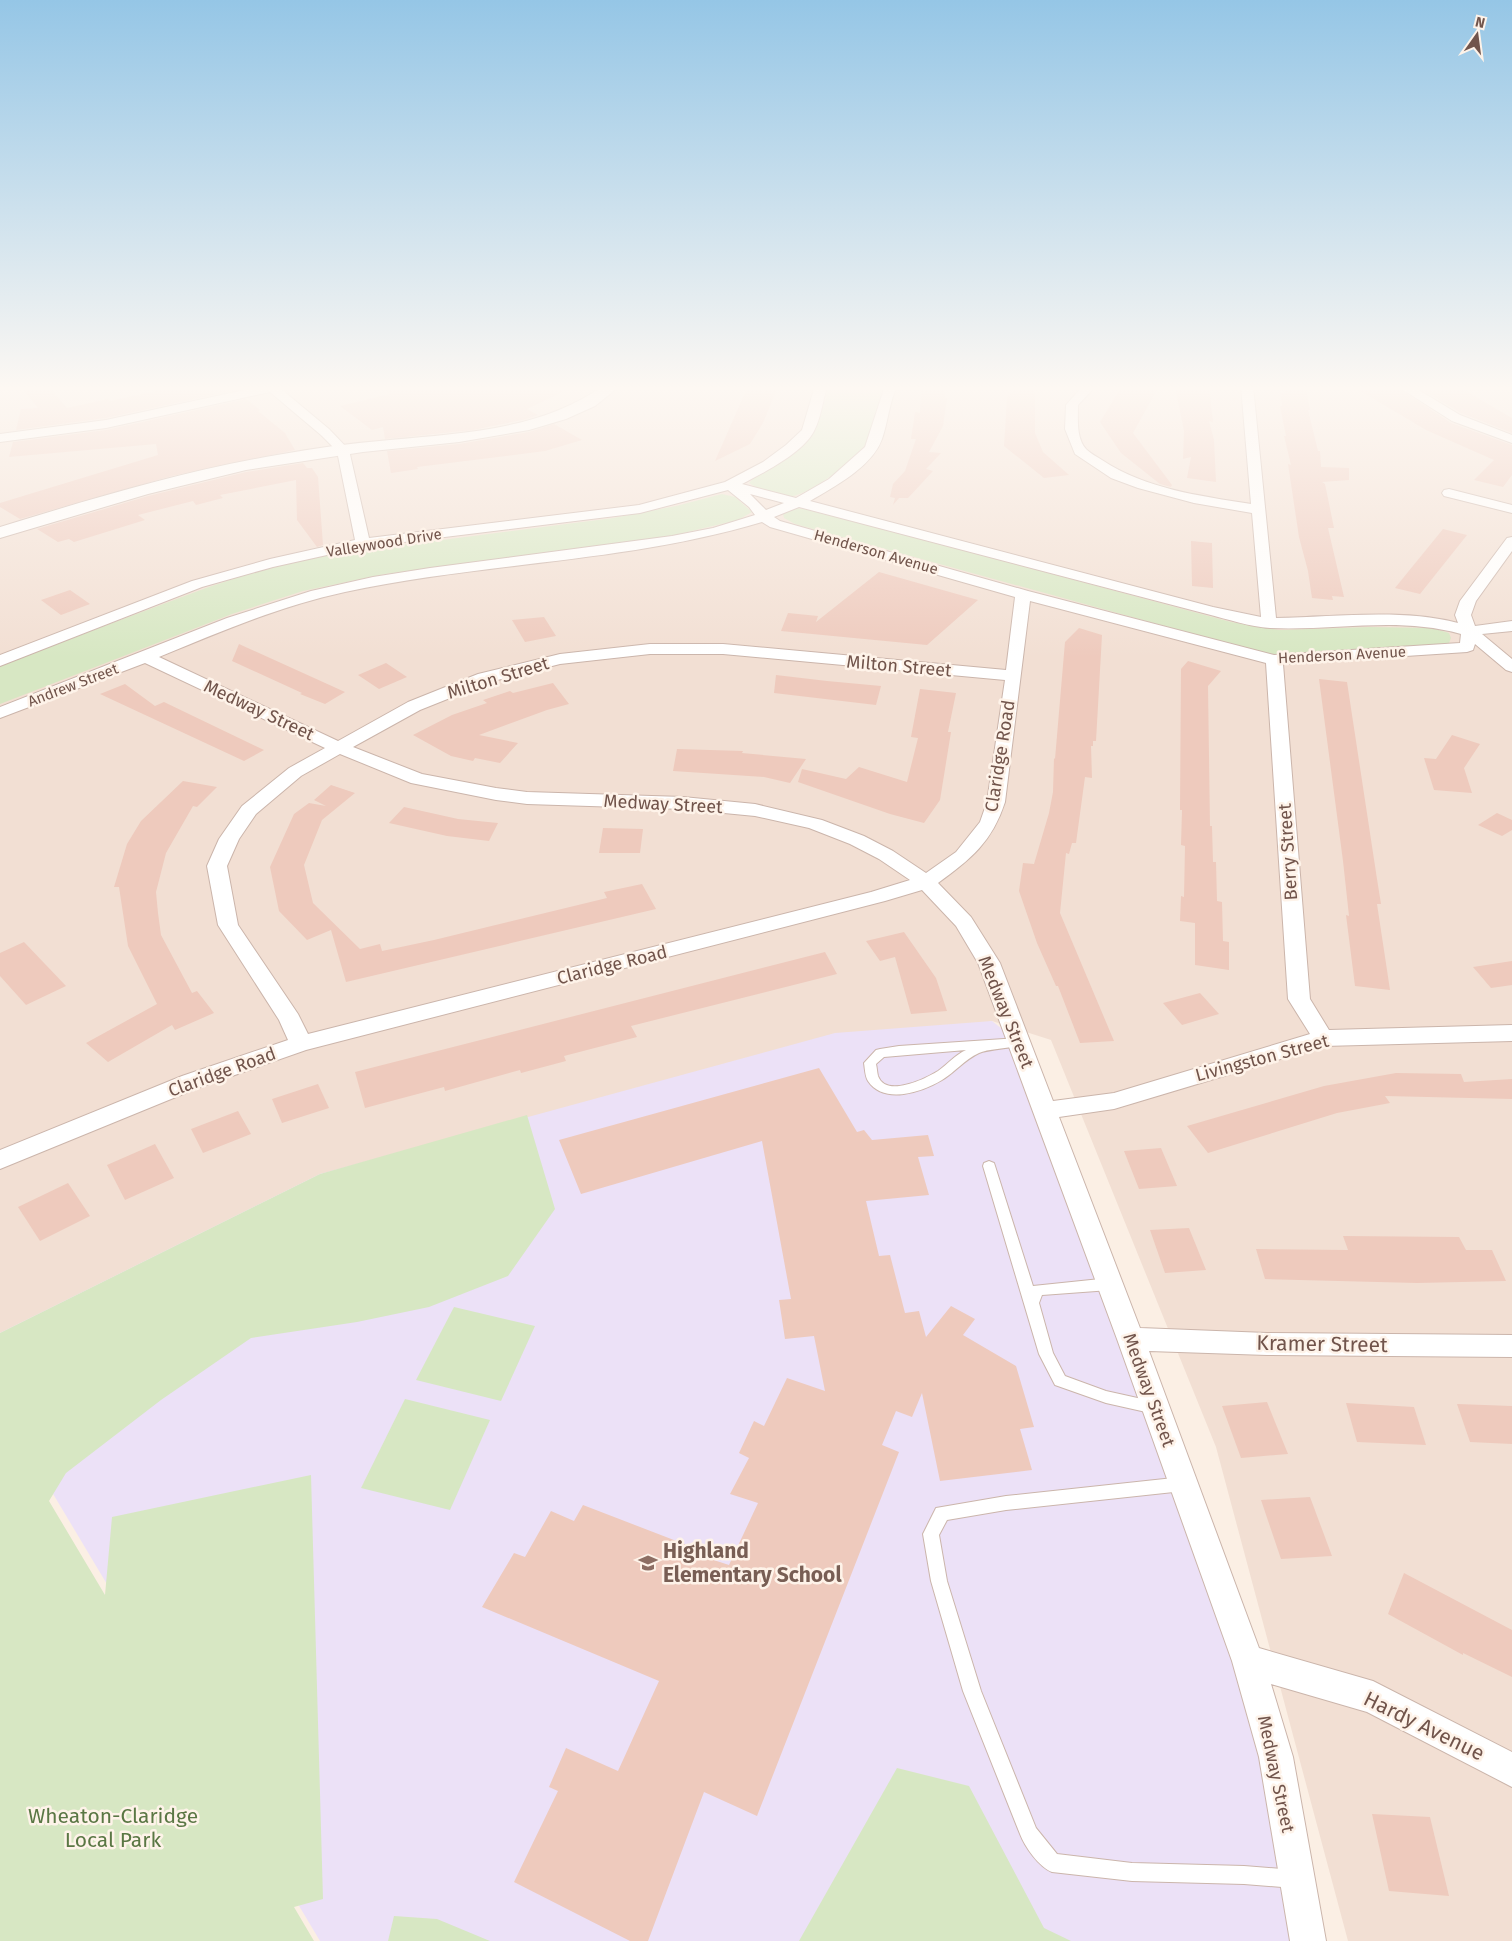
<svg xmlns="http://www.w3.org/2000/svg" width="1512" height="1941" viewBox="0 0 1512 1941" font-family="'Fira Sans',sans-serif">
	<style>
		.residential { fill: #f2dfd3 }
		.education { fill: #ece1f7 }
		.green { fill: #d7e7c3 }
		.building { fill: #eecabd }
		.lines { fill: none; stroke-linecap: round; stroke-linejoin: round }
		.service-casing { stroke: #cbb5ab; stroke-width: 2 }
		.minor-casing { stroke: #cbb5ab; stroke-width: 2 }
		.tertiary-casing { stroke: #cbb5ab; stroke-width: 2 }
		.service { fill: #fff; fill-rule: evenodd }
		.minor { fill: #fff; fill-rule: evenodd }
		.tertiary { fill: #fff; fill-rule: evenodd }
		.labels { text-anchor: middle; stroke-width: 5; stroke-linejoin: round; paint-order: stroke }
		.far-street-label { font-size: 15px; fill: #71544b; stroke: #fef3e9 }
		.street-label { font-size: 18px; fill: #71544b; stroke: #fef3e9 }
		.near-street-label { font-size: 21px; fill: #71544b; stroke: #fef3e9 }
		.near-education-label { font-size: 21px; font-weight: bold; fill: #785e54; stroke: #fef3e9; text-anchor: start }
		.near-park-label { font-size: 21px; fill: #5a7744; stroke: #fef3e9 }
	</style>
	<rect width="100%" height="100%" fill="#fbefe4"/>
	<polygon class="residential" points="0,386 1512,386 1512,1941 1348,1941 1216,1447 1051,1040 992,1021 320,1174 0,1333"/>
	<polygon class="education" points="992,1021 1020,1043 1257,1720 1301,1941 320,1941 0,1405 0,1333 320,1174 835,1033"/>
	<g class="green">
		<path d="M829,386h56c-5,20 -9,41 -19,59 -8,14 -57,49 -73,51 -13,1 -34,-6 -44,-13 6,-8 20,-13 29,-19 34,-22 41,-39 51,-78z"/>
		<polygon points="722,494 735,497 752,512 738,520 658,539 385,574 303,591 232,614 0,704 0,665 206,588 248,574 325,555 613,518 676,506"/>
		<polygon points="795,508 814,510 1231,622 1279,630 1370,627 1432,628 1449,633 1451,638 1449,643 1432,646 1283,656 1269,655 795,524 784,518 783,514"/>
		<polygon points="527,1115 555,1209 508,1276 429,1307 357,1322 251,1338 161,1400 66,1473 49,1501 105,1595 112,1517 311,1475 323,1899 294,1907 314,1941 0,1941 0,1333 320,1174"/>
		<polygon points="454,1307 535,1326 501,1401 416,1380"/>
		<polygon points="405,1399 490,1420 450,1510 361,1488"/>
		<polygon points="897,1768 969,1786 1044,1928 1071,1941 799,1941"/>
		<polygon points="394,1916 437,1919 490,1941 388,1941"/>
	</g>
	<g class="building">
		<polygon points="20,386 48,386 67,408 108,399 110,401 179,386 231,386 236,390 106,418 16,430 21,409 38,408"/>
		<polygon points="381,386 575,386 527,409 538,415 527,419 473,430 385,439 383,427 372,430 340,406 390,394"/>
		<polygon points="748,386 778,386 763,423 750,444 715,461"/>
		<polygon points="921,386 945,386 945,398 947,398 943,426 929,452 941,453 926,469 933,471 908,498 899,498 893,505 895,498 890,497 893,484 905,471 916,439 911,439 915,412 920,413"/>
		<polygon points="1016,386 1035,386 1035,433 1043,452 1069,475 1044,478 1004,446 1007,398"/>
		<polygon points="1137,386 1159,386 1133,433 1172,485 1171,487 1160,484 1121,453 1100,422 1119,391"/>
		<polygon points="1175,386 1209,386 1213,422 1209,421 1214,440 1216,482 1187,478 1191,457 1183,459 1184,431"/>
		<polygon points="1352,386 1395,386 1451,423 1512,445 1512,475 1503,487 1474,480 1494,460 1426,430"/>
		<polygon points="1416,386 1457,386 1512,418 1512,433 1461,413"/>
		<polygon points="1282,388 1306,390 1310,410 1308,410 1318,451 1320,451 1321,467 1349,468 1349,480 1322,482 1325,484 1334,528 1328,528 1344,597 1332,596 1333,600 1312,598 1308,571 1299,537 1288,464 1291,465 1284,436 1286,436 1280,406 1282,406 1280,393 1283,393"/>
		<polygon points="246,399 260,410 258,411 285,433 295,450 172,476 20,519 0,507 0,503 158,455 156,444 9,457 13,442 106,430"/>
		<polygon points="554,424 582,440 545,451 417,467 418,469 391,473 387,451 459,444 529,432"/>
		<polygon points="303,463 307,468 312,468 318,477 323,545 317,547 297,520 296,480 220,495 223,498 196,505 193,501 138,515 145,520 74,542 69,539 58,542 37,529 148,496 246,472"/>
		<polygon points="1443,529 1467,535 1420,594 1395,588"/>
		<polygon points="1191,541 1212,543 1213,588 1192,586"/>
		<polygon points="879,572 978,600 927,645 781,631 788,613 818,616 816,622"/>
		<polygon points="70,590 90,604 61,615 41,600"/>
		<polygon points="544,617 556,636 525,642 512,620"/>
		<polygon points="1079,628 1102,635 1096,741 1093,741 1093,746 1091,746 1092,778 1085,777 1076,843 1072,843 1069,854 1066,853 1060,913 1114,1041 1080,1043 1058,986 1056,986 1037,943 1019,891 1023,863 1034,864 1049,813 1053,792 1054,758 1055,759 1065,642"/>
		<polygon points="239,644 345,692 325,704 300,694 302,693 232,661"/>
		<polygon points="1188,661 1221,671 1208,686 1210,826 1212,826 1213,862 1216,862 1217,901 1222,902 1223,941 1229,942 1229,970 1195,965 1195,923 1180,921 1181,896 1184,897 1185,846 1181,845 1182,810 1180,810 1181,669"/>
		<polygon points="386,663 407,677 379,689 358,675"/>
		<polygon points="776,675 827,681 881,686 876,705 774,693"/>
		<polygon points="1319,679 1347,682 1377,879 1381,904 1377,904 1390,990 1355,986 1346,915 1349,916 1343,861"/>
		<polygon points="553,683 569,704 547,710 479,735 518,743 500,763 475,758 473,761 451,756 413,735 452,715 487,703 483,700 510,691 513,693"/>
		<polygon points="125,684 155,706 164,702 264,750 244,761 100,694"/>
		<polygon points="920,689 956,693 948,732 951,732 940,800 924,823 890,814 798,782 802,769 846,779 859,767 907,782 918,738 911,737"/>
		<polygon points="1452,735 1480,744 1464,768 1472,793 1434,790 1424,758 1436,759"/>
		<polygon points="677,749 743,751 742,753 806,759 790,783 764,777 673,771"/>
		<polygon points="183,781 217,787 197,807 193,806 166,853 156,892 158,913 161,935 192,993 197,991 214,1013 175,1030 172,1025 108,1062 86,1043 157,1004 128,946 119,887 114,887 127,844 141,821"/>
		<polygon points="331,785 355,793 322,820 304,865 313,903 360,949 380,944 382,951 434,940 607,898 604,892 642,884 656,909 346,982 331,930 307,940 279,911 270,867 294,814 309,803 326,806 314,800"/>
		<polygon points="404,807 458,819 498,823 489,841 447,836 389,823"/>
		<polygon points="1497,813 1512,820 1512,830 1502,836 1478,825"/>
		<polygon points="603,828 643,829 640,853 599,853"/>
		<polygon points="904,932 936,978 947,1011 911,1014 895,957 880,961 866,941"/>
		<polygon points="24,942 66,986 26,1005 0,976 0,953"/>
		<polygon points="825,952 837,974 631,1026 637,1037 564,1056 566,1061 521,1073 520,1070 445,1091 444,1087 365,1108 355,1072"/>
		<polygon points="1512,961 1512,985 1491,988 1473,967"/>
		<polygon points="1200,993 1219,1014 1182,1025 1163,1003"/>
		<polygon points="819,1068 857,1132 864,1130 872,1140 928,1135 934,1156 918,1157 929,1195 866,1201 879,1256 890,1255 905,1313 919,1311 926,1337 951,1306 975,1319 963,1335 1016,1366 1034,1427 1020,1429 1032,1470 940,1481 922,1393 912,1417 896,1411 882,1445 899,1452 757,1816 704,1792 648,1941 630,1941 514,1882 558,1791 549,1787 566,1748 618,1771 659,1681 482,1607 514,1553 525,1557 551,1511 574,1521 583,1505 692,1547 689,1552 729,1565 758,1503 730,1494 749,1458 739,1453 754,1421 764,1426 787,1378 825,1391 814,1336 785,1339 779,1300 791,1299 762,1141 581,1194 559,1140"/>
		<polygon points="1396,1073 1461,1074 1464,1082 1512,1079 1512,1099 1385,1096 1390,1103 1337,1113 1208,1153 1187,1126 1324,1086"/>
		<polygon points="318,1084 329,1108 282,1123 272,1099"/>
		<polygon points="238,1111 251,1134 203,1153 191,1129"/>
		<polygon points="155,1144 174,1178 125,1200 107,1165"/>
		<polygon points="1161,1148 1177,1186 1139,1189 1124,1151"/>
		<polygon points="68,1183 90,1216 40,1241 18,1207"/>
		<polygon points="1189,1228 1206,1270 1165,1273 1150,1230"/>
		<polygon points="1343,1236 1459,1237 1466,1250 1492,1250 1506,1281 1417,1283 1265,1279 1256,1249 1348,1250"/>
		<polygon points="1267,1402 1288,1454 1241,1458 1222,1406"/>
		<polygon points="1346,1403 1414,1407 1426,1445 1357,1442"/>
		<polygon points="1457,1404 1512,1406 1512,1444 1470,1442"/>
		<polygon points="1310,1497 1332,1556 1281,1559 1261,1500"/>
		<polygon points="1404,1573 1512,1630 1512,1677 1463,1653 1463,1655 1388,1614"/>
		<polygon points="1372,1814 1430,1817 1449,1896 1389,1891"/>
	</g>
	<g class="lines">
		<g class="service-casing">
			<g id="service">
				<path d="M1004,1039h16l6,4c-4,5 -36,5 -47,10 -15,7 -24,19 -37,27 -20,12 -58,25 -74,1 -3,-5 -3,-12 -4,-18l12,-13 4,-1 19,-3zM966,1050c-11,5 -18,14 -28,21 -13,8 -52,27 -60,5 -1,-4 -1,-8 -2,-12l8,-7z"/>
				<polygon points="989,1161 994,1163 995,1166 1033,1286 1110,1278 1115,1280 1117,1284 1115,1288 1110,1290 1042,1295 1039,1303 1053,1353 1065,1376 1106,1391 1160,1403 1162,1408 1160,1413 1155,1414 1106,1403 1055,1385 1039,1354 983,1166 984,1163"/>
				<path d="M1183,1477l6,2 2,5 -2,5 -6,2 -177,19 -59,10 -8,15 8,46 34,110 55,137 21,26 75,9 112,3 50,4 7,2 2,7 -2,7 -7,2 -50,-4 -112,-3 -80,-9c-13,-5 -27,-25 -32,-38l-57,-143 -32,-110 -8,-47 13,-26 70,-12z"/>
			</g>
		</g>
		<g class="minor-casing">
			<g id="minor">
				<path d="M263,386h23l-5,3 48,40 20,21 20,88 270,-33 86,-23 38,-20 23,-17 16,-15 13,-44h12c-4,14 -6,32 -13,45 -11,22 -51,42 -72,53l54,14 33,-19 36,-32 20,-61h12c-8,17 -9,36 -15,53 -10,28 -48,48 -72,62l403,106 48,10 -9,-104 -58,-10 -56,-15 -27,-10 -36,-24 -10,-25 1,-24 17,-19h13l-18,19c0,14 -2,33 8,44 4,4 11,8 16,11 44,29 98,36 149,44l-10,-118h12l23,232c58,-1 127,-10 182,5l-3,-8 5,-14 47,-63 5,-1v14l-36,50 -5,14 4,11 37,-5v10l-30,3 30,25v13l-6,-2 -31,-26 -2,6 -6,2 -184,12 27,335 19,31 183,-5v16l-188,5 -210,63 -55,8 81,211 127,5 245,2v22l-245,-2 -118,-4 110,297 114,33 139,71v35l-145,-75 -96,-28 22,73 33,184h-36l-31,-184 -27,-96 -115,-322 -139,-376 -22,-37 -34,-36 -37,11 -579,149 -108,38 -198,81v-19l182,-74 106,-36 -9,-20 -61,-95 -11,-59 12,-27 23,-33 47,-38 36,-20 -180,-85 -145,55v-11l227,-89 84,-27 62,-14 57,-9 242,-32 41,-8 42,-13 -6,-8 -21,-17 -88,23 -277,34 -90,20 -71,20 -202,79v-11l192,-74 78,-22 85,-19 -18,-89 -16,-16 -51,-43 -164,36 -106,14v-8l106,-14zM750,494l34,9 -18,7zM799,507l408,107c20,5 43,13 63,14 64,3 128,-12 191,6l-1,9 -186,12 -246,-64 -248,-70 -6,-4zM762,522l8,5 245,70 -9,73 -283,-26h-73l-90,10 -82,20 -70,28 -70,39 -179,-84c61,-25 121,-51 186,-65 139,-30 280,-29 417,-70zM1030,601l236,62 22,336 22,35 -196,59 -61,8 -53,-138 -29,-46 -33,-34c33,-24 54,-41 67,-81zM650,654h73l282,26 -18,122 -7,20 -24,30 -30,21 -33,-22 -29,-15 -42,-16 -67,-16 -72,-7 -156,-5 -31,-4 -74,-14 -69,-27 67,-37 70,-28 70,-18zM340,754l71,29 85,17 31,4 156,5 72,7 54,12 41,16 29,15 31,21 -39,12 -563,142 -10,-20 -60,-89 -11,-59 12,-27 17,-25 45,-38z"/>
				<polygon points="1397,386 1412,386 1460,415 1512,435 1512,443 1452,421"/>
				<polygon points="1449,489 1512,505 1512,513 1444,496 1442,493 1444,490"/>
			</g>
		</g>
		<g class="tertiary-casing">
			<path id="tertiary" d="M603,386h17l-25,20 -29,13 -37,11 -70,12 -96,10 -117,18 -98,24 -148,44v-11c91,-28 183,-56 277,-72 38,-7 75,-12 113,-15 73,-7 151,-10 213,-54z"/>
		</g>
		<use href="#service" class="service"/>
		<use href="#minor" class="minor"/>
		<use href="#tertiary" class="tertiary"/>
	</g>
	<linearGradient id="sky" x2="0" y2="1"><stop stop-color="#95c6e6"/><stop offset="0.59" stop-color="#fdf8f3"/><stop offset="1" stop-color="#fdf8f3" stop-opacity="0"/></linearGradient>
	<rect width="1512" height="658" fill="url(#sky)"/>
	<defs>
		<g id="school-bare" transform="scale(1.5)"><path d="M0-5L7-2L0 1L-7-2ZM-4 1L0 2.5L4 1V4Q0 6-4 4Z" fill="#8d6e63" stroke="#fef3e9" stroke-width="2.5" paint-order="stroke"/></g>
	</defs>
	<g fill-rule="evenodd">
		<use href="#school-bare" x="648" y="1563"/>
	</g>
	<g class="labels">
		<g class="far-street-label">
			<text transform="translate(384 543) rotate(-9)" y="5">Valleywood Drive</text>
			<text transform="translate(876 552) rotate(16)" y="5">Henderson Avenue</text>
			<text transform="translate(1342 655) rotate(-3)" y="5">Henderson Avenue</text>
			<text transform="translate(73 685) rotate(-21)" y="5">Andrew Street</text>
		</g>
		<g class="street-label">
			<text transform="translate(899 666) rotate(5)" y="6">Milton Street</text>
			<text transform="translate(498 678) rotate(-17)" y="6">Milton Street</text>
			<text transform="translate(259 710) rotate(25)" y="6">Medway Street</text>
			<text transform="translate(1000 756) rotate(-81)" y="6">Claridge Road</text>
			<text transform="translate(663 804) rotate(3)" y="6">Medway Street</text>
			<text transform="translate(1288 852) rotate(-94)" y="6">Berry Street</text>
			<text transform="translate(612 965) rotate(-14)" y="6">Claridge Road</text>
			<text transform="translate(1006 1012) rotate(68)" y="6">Medway Street</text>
			<text transform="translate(1262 1058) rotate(-15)" y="6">Livingston Street</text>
			<text transform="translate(222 1072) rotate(-20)" y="6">Claridge Road</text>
			<text transform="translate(1149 1390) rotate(70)" y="6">Medway Street</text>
			<text transform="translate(1276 1774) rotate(78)" y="6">Medway Street</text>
		</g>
		<g class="near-street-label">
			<text transform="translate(1322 1344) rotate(1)" y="7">Kramer Street</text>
			<text transform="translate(1424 1726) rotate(26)" y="7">Hardy Avenue</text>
		</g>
		<g class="near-education-label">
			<text x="663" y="1558">Highland<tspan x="663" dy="24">Elementary School</tspan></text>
		</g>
		<g class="near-park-label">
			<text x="113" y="1823">Wheaton-Claridge<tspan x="113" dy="24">Local Park</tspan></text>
		</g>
	</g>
	<g transform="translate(1477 35) rotate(14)" stroke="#fef3e9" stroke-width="4" paint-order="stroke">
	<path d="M0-4L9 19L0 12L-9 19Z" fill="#71544b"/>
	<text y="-8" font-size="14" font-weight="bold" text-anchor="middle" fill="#71544b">N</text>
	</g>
</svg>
